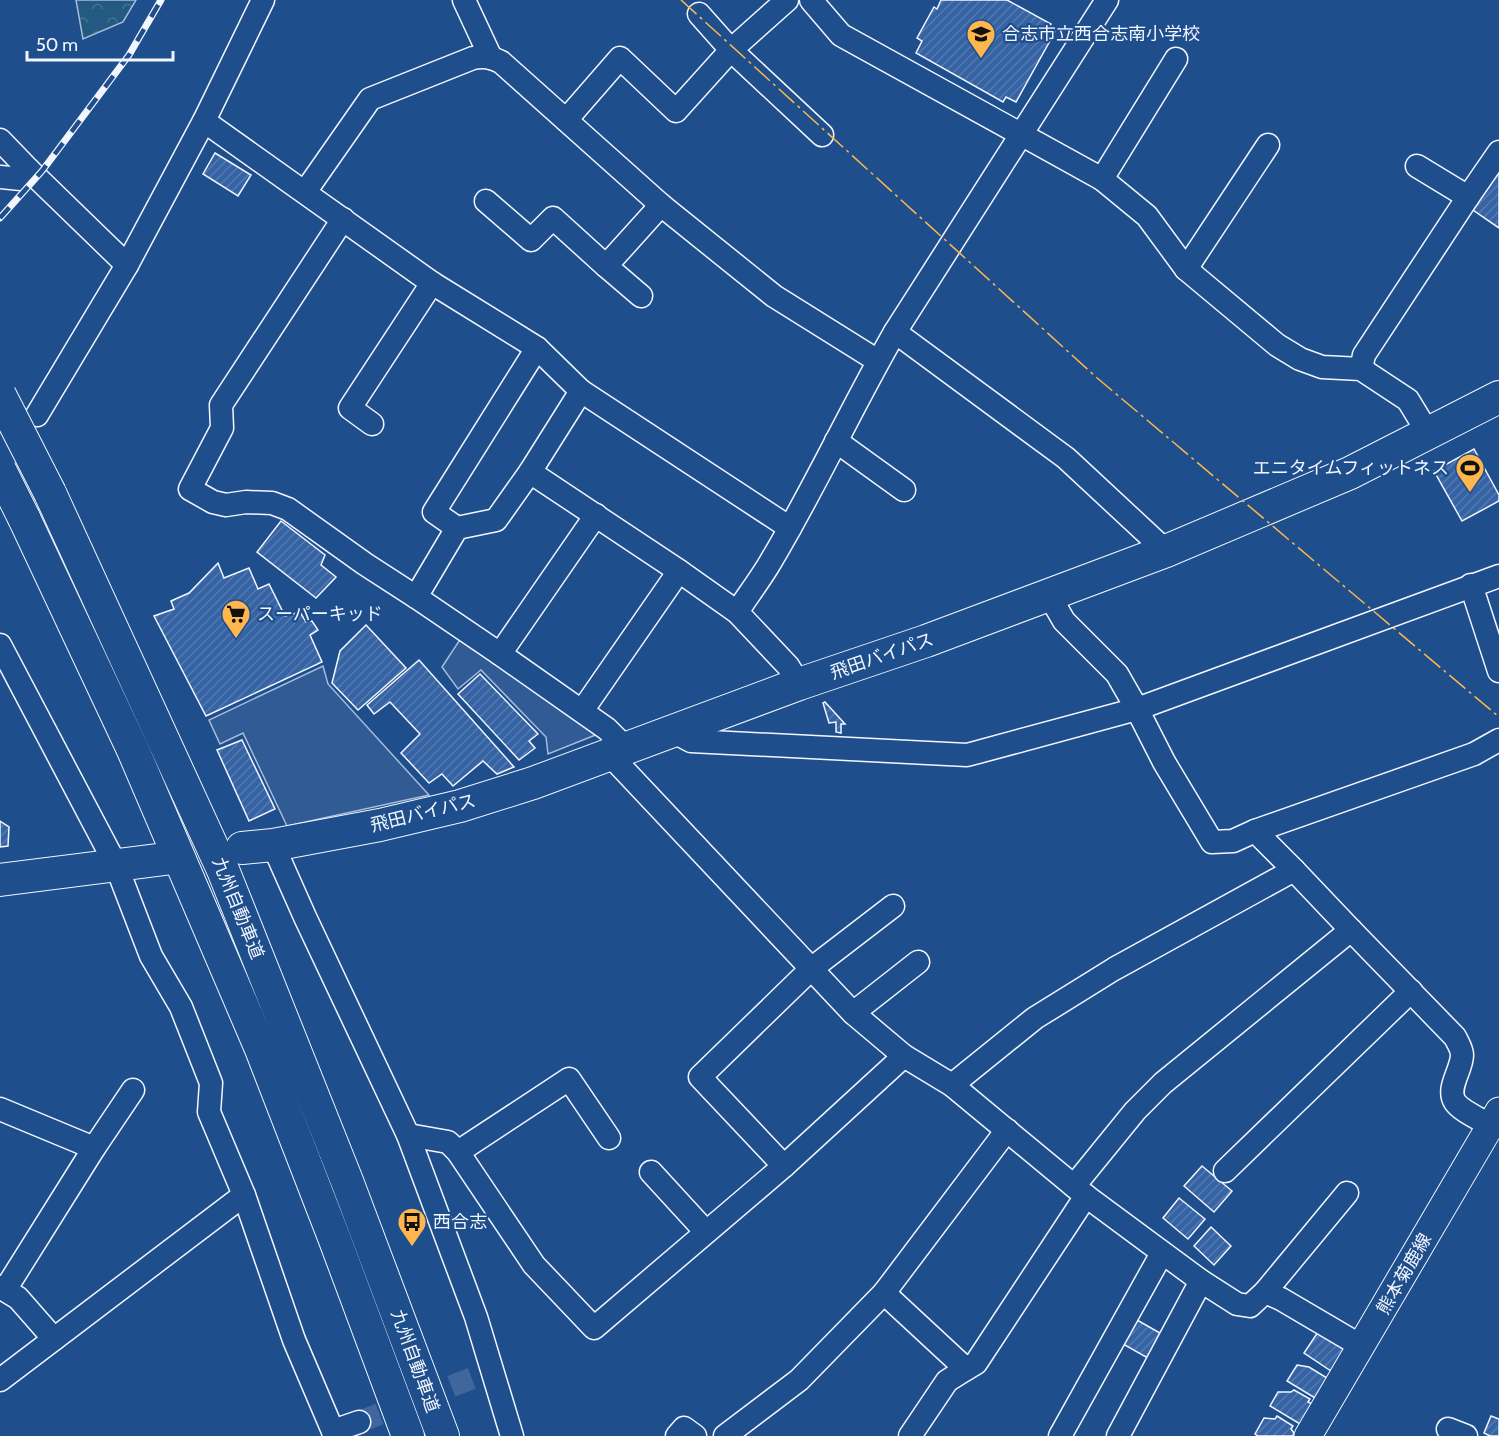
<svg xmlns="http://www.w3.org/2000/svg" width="1499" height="1436" viewBox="0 0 1499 1436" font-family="Cabin,'Noto Sans JP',sans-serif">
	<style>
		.forest { fill: url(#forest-crowns); stroke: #a8bbd7; stroke-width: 1.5 }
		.parking { fill: #305b95; stroke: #a8bbd7; stroke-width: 1.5 }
		.building { fill: url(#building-hatch); stroke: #f2f6ff; stroke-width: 1.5 }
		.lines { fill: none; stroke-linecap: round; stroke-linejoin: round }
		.minor-tunnel { stroke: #3f679d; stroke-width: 22; stroke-dasharray: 22 11; stroke-linecap: butt }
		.minor-casing { stroke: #f2f6ff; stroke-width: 25 }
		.major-casing { stroke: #f2f6ff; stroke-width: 29 }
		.highway-casing { stroke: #f2f6ff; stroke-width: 34 }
		.minor { stroke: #1f4e8c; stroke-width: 22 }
		.major { stroke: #1f4e8c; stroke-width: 27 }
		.highway { stroke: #1f4e8c; stroke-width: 32 }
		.rail-casing { stroke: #f2f6ff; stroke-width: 7 }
		.rail { stroke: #1f4e8c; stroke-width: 4.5; stroke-dasharray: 14; stroke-linecap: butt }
		.highway-bridge-casing { stroke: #f2f6ff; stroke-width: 34; stroke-linecap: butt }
		.highway-bridge { stroke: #1f4e8c; stroke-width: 32 }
		.power { stroke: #ffb74d; stroke-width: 1.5; stroke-dasharray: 21 4.5 3 4.5; stroke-linecap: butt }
		.labels { text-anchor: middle; stroke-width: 4.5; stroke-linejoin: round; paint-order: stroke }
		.poi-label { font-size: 18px; fill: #f2f6ff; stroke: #1f4e8c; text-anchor: start }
		.street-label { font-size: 18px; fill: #f2f6ff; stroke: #1f4e8c }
	</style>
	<defs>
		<pattern id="forest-crowns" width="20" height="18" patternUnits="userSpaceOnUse" patternTransform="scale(1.5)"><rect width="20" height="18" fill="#245a82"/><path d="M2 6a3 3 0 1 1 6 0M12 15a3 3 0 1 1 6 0" fill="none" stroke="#447295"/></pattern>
		<pattern id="building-hatch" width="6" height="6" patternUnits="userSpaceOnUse" patternTransform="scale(1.5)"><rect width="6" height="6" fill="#3563a3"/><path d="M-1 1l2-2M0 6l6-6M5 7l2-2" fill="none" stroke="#537ab1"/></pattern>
	</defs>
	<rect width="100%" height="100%" fill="#1f4e8c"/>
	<polygon class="forest" points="76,0 136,0 123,22 83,39"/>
	<g class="parking">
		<polygon points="461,638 598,734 548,754 546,737 481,670 458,689 442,667"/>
		<polygon points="323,666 328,684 429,795 287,826 243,733 220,744 209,720"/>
	</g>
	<g class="building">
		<polygon points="941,0 1007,0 1051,24 1050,26 1056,30 1016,102 1006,97 1003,102 916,53 922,41 917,38 934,7 937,9"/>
		<polygon points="215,153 251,175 238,196 203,174"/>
		<polygon points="1499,172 1499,228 1473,210"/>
		<polygon points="1474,449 1499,495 1499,501 1462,521 1434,471"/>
		<polygon points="281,521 325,555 321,565 336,577 316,598 257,552"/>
		<polygon points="218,563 224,578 249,568 258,589 269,584 285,616 300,612 306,622 312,621 318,630 310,635 322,662 206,716 154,616 174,609 171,601 189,593"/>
		<polygon points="366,625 406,668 358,710 332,683 340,651"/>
		<polygon points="419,660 514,767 497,774 483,761 453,786 442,774 429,783 401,753 420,734 390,702 374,714 367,705"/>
		<polygon points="480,674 538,734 529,741 535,748 519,760 458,694"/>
		<polygon points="825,702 845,724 841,724 841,733 836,732 836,722 829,723 823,703"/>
		<polygon points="242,740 275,809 249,821 217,750"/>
		<polygon points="0,821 9,827 8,846 0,847"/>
		<polygon points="1202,1166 1232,1191 1214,1212 1184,1186"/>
		<polygon points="1179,1198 1205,1219 1188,1239 1163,1218"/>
		<polygon points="1211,1227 1231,1246 1214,1265 1194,1246"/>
		<polygon points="1137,1320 1167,1337 1153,1361 1123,1344"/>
		<polygon points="1318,1332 1345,1350 1331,1371 1304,1353"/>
		<polygon points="1297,1365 1309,1367 1327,1378 1315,1398 1287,1381"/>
		<polygon points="1294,1390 1310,1399 1308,1402 1312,1404 1300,1424 1270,1406 1278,1392 1291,1392"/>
		<polygon points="1277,1416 1293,1426 1291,1429 1294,1433 1293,1436 1258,1436 1255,1434 1264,1418 1275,1419"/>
		<polygon points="1491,1416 1499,1419 1499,1436 1490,1436 1484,1433"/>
	</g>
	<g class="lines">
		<polyline class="minor-tunnel" points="359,1422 473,1378"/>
		<g class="minor-casing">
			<g id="minor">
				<polyline points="464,0 491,58"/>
				<polyline points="811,0 841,35 1102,179 1176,59"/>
				<polyline points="699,14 731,50 822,135"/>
				<polyline points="566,120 620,58 676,111 731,50 787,0"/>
				<polyline points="204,121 432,283 537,348 581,391 530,472 496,520 457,528 416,597 500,654 607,729 626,748"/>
				<polyline points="0,140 29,170 127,265"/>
				<polyline points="0,177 21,179 29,170"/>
				<polyline points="1102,179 1147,216 1186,269 1277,345 1300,359 1322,367 1361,369 1408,400 1428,433"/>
				<path d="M305,192l65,-93 103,-41c11,-2 18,-1 28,4l160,143 113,91 104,65"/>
				<polyline points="1468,197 1499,152"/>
				<polyline points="486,201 531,240 553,218 606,266 661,205"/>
				<polyline points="343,219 221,405 222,428 190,489 213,502 226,505 246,502 272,503 288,509 365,564 416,597"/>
				<polyline points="606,266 641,296"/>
				<polyline points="1186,269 1268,145"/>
				<polyline points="895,332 1066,458 1166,551"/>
				<polyline points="1361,369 1364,355 1468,197 1417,166"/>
				<polyline points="581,391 790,528"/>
				<polyline points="37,415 127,265 204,121 263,0"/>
				<polyline points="372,424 350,408 432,283"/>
				<polyline points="836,441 904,490"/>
				<polyline points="530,472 679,571 737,612"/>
				<polyline points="457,528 434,512 537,348"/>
				<polyline points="1499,576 1137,709 1164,762 1212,842 1233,841 1255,831 1474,754 1499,740"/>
				<polyline points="1471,585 1499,671"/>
				<polyline points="0,645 116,865 151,956 181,1007 211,1083 209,1112 244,1195 294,1340 335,1436"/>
				<polyline points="500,654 596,515"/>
				<path d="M799,684l-11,-18 -51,-54c10,-15 21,-30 31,-46 46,-76 83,-158 127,-234l212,-332"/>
				<polyline points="582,711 679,571"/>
				<polyline points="672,731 691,741 967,755 1137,709 1117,674 1064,621 1049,595"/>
				<polyline points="609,754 853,1013 904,1056 952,1085 1086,1196 1201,1281 1237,1304 1250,1306 1265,1292 1281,1299 1361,1346"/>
				<path d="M1255,831l39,39 57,60 104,107c3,6 7,12 7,18 0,15 -16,33 -7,47 6,9 27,18 36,24"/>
				<polyline points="273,845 305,917 408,1135 476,1317 512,1436"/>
				<polyline points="853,1013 918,962"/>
				<polyline points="952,1085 1035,1018 1114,969 1294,870"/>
				<polyline points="0,1109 94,1148"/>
				<polyline points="408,1135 448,1142 458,1152 534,1265 594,1328 784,1166 904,1056"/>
				<polyline points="458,1152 569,1079 609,1138"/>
				<polyline points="784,1166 700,1077 811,969 893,906"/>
				<polyline points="1225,1171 1411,991"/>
				<polyline points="651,1172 706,1232"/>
				<polyline points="1074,1186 1135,1111 1163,1083 1351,930"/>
				<polyline points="0,1287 18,1298 54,1339"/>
				<polyline points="5,1290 94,1148 133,1090"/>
				<polyline points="1265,1292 1347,1193"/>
				<polyline points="884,1293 966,1369 947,1381 910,1436"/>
				<polyline points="966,1369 976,1363 1086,1196"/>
				<polyline points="0,1380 244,1195"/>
				<polyline points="1448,1429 1466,1436"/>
				<polyline points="333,1431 359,1422"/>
				<polyline points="677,1436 684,1428 695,1436"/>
				<polyline points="725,1436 799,1380 884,1293 1007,1130"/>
				<polyline points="1060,1436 1162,1253"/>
				<polyline points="1118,1436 1201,1281"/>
			</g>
		</g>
		<g class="major-casing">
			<polyline id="major" points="1308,1436 1499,1111"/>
		</g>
		<g class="highway-casing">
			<g id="highway">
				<polyline points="50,493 223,870 347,1181 443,1436"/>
				<polyline points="24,518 133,750 261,1049 335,1240 408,1436"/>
				<polyline points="242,848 273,845 380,825 460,806 533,783 799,684 926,641 1166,551 1350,473 1499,397"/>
				<polyline points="0,880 165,859"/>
			</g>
		</g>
		<use href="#minor" class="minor"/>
		<use href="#major" class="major"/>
		<use href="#highway" class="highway"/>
		<g class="rail-casing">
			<polyline id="rail" points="0,218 42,171 129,55 161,0"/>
		</g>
		<use href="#rail" class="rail"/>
		<g class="highway-bridge-casing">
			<g id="highway-bridge">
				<polyline points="0,395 50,493"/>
				<polyline points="0,470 24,518"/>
			</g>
		</g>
		<use href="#highway-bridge" class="highway-bridge"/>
		<polyline class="power" points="681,0 1096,377 1499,717"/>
	</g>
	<defs>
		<g id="school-pin" transform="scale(1.5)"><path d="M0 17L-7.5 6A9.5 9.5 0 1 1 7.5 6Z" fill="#ffb74d" stroke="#1f4e8c"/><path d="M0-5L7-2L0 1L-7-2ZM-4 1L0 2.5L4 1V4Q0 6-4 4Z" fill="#111"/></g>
		<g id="stadium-pin" transform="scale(1.5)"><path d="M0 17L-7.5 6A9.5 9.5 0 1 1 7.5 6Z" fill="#ffb74d" stroke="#1f4e8c"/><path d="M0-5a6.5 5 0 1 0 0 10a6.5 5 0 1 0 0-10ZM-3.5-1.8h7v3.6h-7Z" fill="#111"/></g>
		<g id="supermarket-pin" transform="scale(1.5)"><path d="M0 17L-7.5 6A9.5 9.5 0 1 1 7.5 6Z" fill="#ffb74d" stroke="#1f4e8c"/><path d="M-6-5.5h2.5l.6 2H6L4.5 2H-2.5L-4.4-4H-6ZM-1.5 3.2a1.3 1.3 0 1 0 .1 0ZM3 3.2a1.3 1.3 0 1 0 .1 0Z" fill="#111"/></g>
		<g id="bus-pin" transform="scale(1.5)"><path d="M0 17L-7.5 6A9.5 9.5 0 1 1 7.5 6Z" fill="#ffb74d" stroke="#1f4e8c"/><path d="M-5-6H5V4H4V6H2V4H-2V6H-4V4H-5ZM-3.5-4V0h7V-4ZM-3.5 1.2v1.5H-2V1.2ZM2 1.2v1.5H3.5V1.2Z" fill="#111"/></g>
	</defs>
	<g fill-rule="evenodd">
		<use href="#school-pin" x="981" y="34"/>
		<use href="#stadium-pin" x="1470" y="468"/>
		<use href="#supermarket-pin" x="236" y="614"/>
		<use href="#bus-pin" x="412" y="1222"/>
	</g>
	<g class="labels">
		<g class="poi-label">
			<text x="1002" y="40">合志市立西合志南小学校</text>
			<text x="1449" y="474" text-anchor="end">エニタイムフィットネス</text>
			<text x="257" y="620">スーパーキッド</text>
			<text x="433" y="1228">西合志</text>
		</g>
		<g class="street-label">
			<text transform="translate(882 656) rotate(-19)" y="6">飛田バイパス</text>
			<text transform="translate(423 813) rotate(-14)" y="6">飛田バイパス</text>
			<text transform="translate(238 908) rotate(68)" y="6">九州自動車道</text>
			<text transform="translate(1404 1274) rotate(-60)" y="6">熊本菊鹿線</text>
			<text transform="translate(415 1361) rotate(70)" y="6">九州自動車道</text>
		</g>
	</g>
	<path d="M27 51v9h146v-9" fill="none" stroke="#f2f6ff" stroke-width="3"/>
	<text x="36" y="51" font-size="18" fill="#f2f6ff" stroke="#1f4e8c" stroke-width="4.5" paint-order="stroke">50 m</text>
</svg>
